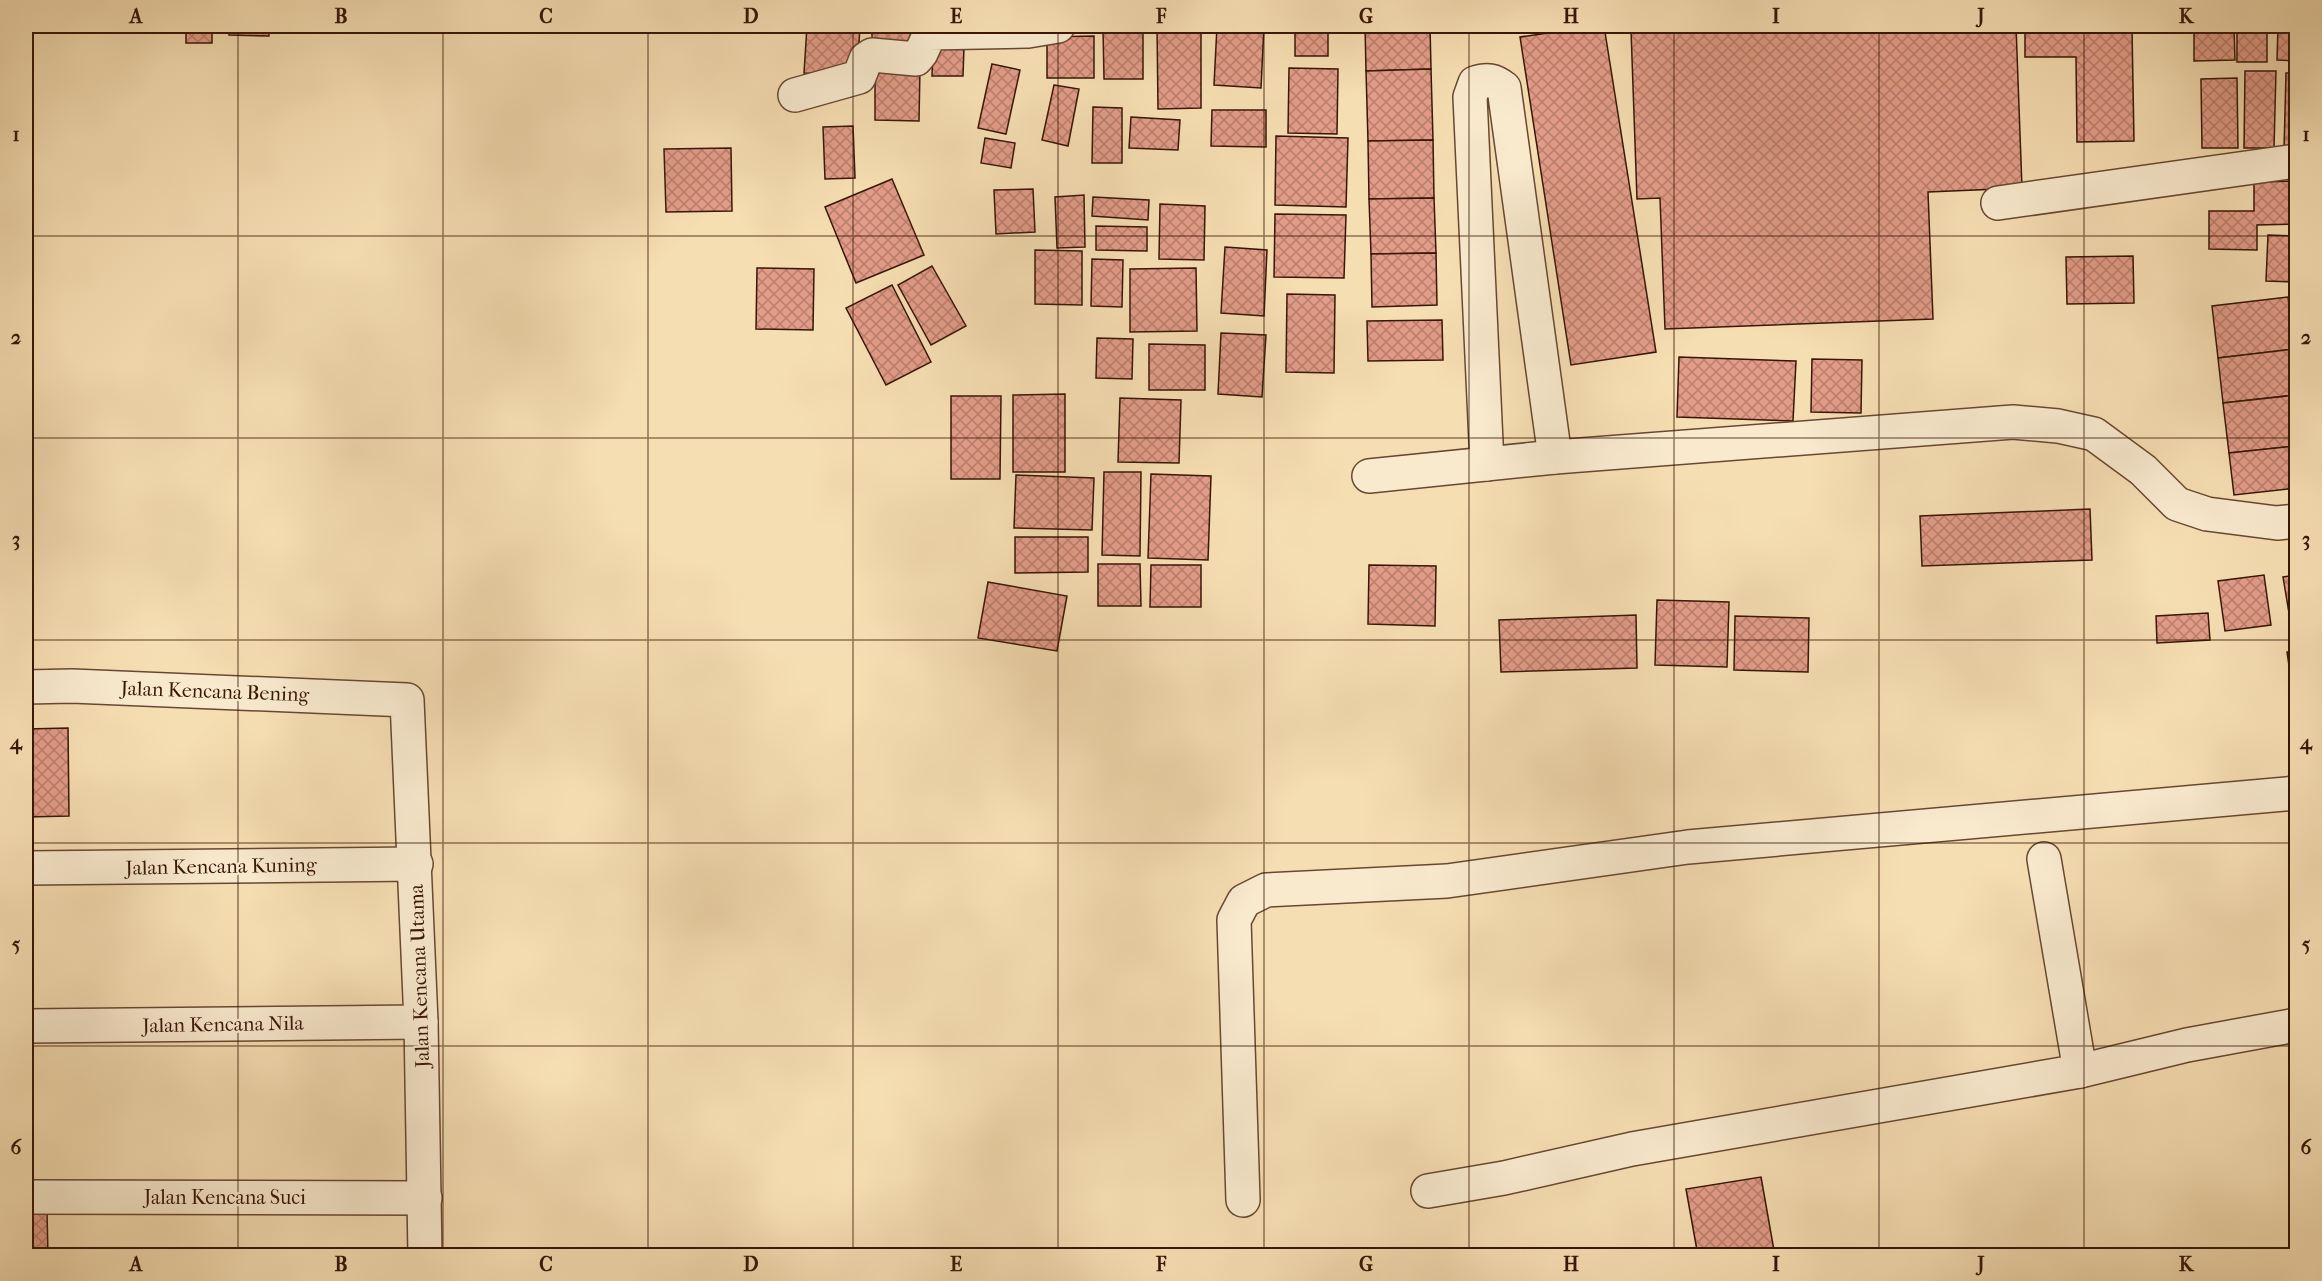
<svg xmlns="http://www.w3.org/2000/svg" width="2322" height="1281" viewBox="0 0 2322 1281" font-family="'IM FELL French Canon',serif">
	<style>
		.building { fill: url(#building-cross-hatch); stroke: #381606; stroke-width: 1.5 }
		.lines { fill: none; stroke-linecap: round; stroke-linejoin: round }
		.minor-casing { stroke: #684831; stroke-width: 36 }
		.minor { stroke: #f9eace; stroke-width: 33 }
		.grid { fill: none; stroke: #381606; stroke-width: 1.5; stroke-opacity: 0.55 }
		.labels { text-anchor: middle; stroke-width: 4.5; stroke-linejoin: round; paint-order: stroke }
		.street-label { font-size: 20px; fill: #381606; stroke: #f9eace }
		.neatline { fill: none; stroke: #381606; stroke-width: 2 }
		.grid-label { font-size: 20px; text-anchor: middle; font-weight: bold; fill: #381606 }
	</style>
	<defs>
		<pattern id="building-cross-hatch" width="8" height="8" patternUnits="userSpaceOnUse" patternTransform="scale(1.5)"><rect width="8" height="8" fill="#e39c88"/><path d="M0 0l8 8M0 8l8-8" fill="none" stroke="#b97e6d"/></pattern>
	</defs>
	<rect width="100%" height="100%" fill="#f6deb3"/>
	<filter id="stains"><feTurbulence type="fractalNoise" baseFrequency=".00333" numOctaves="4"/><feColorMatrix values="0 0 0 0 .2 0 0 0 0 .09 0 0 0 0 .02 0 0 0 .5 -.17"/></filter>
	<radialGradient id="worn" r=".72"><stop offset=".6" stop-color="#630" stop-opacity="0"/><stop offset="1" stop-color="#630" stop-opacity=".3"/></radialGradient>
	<g class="building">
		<rect x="186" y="26" width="26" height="17"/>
		<polygon points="229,26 269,26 269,36 229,35"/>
		<polygon points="807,26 860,26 857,76 804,73"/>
		<rect x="872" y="26" width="49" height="26"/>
		<polygon points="1157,26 1201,26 1201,108 1158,109"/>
		<polygon points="1217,26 1264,26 1261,88 1214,85"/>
		<rect x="1295" y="26" width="33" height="30"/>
		<polygon points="1365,26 1430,26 1431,69 1366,71"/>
		<polygon points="1596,26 1604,26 1656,352 1571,365 1520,37"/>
		<polygon points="1758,26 2016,26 2022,188 1928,192 1933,319 1665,329 1660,198 1637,199 1631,30"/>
		<polygon points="2025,26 2066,26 2066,30 2132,29 2134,141 2077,142 2076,57 2025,57"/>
		<polygon points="2194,26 2234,26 2235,60 2194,61"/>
		<rect x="2237" y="26" width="30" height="36"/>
		<polygon points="2278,26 2296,26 2296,61 2277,60"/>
		<polygon points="1103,29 1143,29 1143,79 1104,79"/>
		<polygon points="1094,36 1094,78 1047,78 1047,37"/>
		<polygon points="933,48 964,48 963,76 932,76"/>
		<polygon points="992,64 1020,70 1006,134 978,128"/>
		<polygon points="875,68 920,68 919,121 875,120"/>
		<polygon points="1289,68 1338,69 1337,134 1288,133"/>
		<polygon points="1431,69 1433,140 1368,141 1366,71"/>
		<polygon points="2245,71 2276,71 2274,148 2244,148"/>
		<polygon points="2286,73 2296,73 2296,151 2284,150"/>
		<polygon points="2237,78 2238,148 2202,148 2201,79"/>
		<polygon points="1054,85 1079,89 1068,146 1042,140"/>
		<polygon points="1093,107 1122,108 1122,163 1092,163"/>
		<polygon points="1212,110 1266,110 1266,147 1211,146"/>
		<polygon points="1131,117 1180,120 1178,150 1129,148"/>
		<polygon points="853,126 855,178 825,179 823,127"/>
		<polygon points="1276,136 1348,138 1346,207 1275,205"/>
		<polygon points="985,138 1015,143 1011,168 981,163"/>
		<polygon points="1433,140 1434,198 1369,199 1368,141"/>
		<polygon points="731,148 732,211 666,212 664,149"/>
		<polygon points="892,179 924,255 856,283 825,207"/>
		<polygon points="2296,181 2296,224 2257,225 2257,250 2209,249 2209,211 2254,211 2254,182"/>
		<polygon points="1033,189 1035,232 996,234 994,190"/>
		<polygon points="1084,195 1085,247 1057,248 1055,197"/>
		<polygon points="1093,197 1149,200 1148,220 1092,216"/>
		<polygon points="1434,198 1436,253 1371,254 1369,199"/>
		<polygon points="1160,204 1205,206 1204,260 1159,259"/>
		<polygon points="1275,214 1346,215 1344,278 1274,277"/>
		<polygon points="1096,226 1147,227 1147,251 1096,250"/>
		<polygon points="2268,235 2296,236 2296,282 2266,281"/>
		<polygon points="1225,247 1267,250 1264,316 1221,313"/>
		<polygon points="1035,250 1082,251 1082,305 1035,304"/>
		<polygon points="1436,253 1437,305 1372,307 1371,254"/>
		<polygon points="2133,256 2134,303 2067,304 2066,257"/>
		<polygon points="1092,259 1123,260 1122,307 1091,306"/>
		<polygon points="932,266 966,326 931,345 898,285"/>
		<polygon points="757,268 814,269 813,330 756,329"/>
		<polygon points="1196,268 1197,331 1130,332 1130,269"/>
		<polygon points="892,285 931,362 886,385 846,308"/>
		<polygon points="1287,294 1335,295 1334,373 1286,372"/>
		<polygon points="2288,297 2294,349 2218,358 2212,306"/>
		<polygon points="1442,320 1443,360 1368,361 1367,321"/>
		<polygon points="1221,333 1266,335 1262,397 1218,394"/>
		<polygon points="1097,338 1133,339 1132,379 1096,378"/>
		<polygon points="1149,344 1205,345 1205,390 1149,390"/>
		<polygon points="2294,349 2296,395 2223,403 2218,358"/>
		<polygon points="1679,357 1796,361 1793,421 1677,417"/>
		<polygon points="1812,359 1862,360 1861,413 1811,412"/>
		<polygon points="1065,394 1065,472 1013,472 1013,395"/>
		<polygon points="2296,395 2296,446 2229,453 2223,403"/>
		<polygon points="951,396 1001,396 1000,479 951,479"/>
		<polygon points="1120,398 1181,400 1179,463 1118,462"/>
		<polygon points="2296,446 2296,488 2234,495 2229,453"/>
		<polygon points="1104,472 1141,472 1140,556 1102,555"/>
		<polygon points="1151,474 1211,476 1208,560 1148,558"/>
		<polygon points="1016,475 1094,478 1092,530 1014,528"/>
		<polygon points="2090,509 2092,560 1922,566 1920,516"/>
		<polygon points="1015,537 1088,537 1088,572 1015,573"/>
		<polygon points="1098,564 1140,564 1141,606 1098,606"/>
		<polygon points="1151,565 1201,565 1201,607 1150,607"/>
		<polygon points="1369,565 1436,566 1435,626 1368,624"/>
		<polygon points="2264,575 2271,625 2225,631 2218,581"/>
		<polygon points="2296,575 2296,636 2293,637 2283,577"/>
		<polygon points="988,582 1067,596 1057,651 978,638"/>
		<polygon points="1657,600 1729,602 1727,667 1655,665"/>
		<polygon points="2208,613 2210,640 2157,643 2156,616"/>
		<polygon points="1636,615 1637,668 1501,672 1499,620"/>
		<polygon points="1735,616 1809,618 1808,672 1734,670"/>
		<polygon points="2296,650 2296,678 2291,679 2287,652"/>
		<polygon points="68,728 69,816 26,817 26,729"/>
		<polygon points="1761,1177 1775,1256 1698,1256 1686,1189"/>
		<polygon points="26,1211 47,1211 48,1256 26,1256"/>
	</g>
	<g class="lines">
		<g class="minor-casing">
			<g id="minor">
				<polyline points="795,95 859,77 866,59 872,55 916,59 921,53 930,33 1028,31 1058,26"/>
				<polyline points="1998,203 2296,161"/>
				<path d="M1487,464l-17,-367 5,-14c12,-4 19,-3 29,5l51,369"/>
				<polyline points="1369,476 1555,457 2013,422 2058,426 2094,434 2143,470 2177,504 2207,514 2277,523 2296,521"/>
				<polyline points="26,687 72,686 407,700 421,1022 425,1256"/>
				<polyline points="2044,859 2080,1071"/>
				<polyline points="26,868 416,864"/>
				<polyline points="26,1026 421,1022"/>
				<polyline points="1428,1191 1504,1178 1632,1149 2080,1071 2187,1045 2296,1025"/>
				<polyline points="26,1197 425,1198"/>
				<polyline points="1243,1200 1234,920 1244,901 1266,890 1447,881 1688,847 2296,793"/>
			</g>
		</g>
		<use href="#minor" class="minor"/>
	</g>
	<path class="grid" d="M238,26v1230M443,26v1230M648,26v1230M853,26v1230M1058,26v1230M1264,26v1230M1469,26v1230M1674,26v1230M1879,26v1230M2084,26v1230M26,236h2270M26,438h2270M26,640h2270M26,843h2270M26,1046h2270"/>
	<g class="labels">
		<g class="street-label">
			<text transform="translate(215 691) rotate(2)" y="7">Jalan Kencana Bening</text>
			<text transform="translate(221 866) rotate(-1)" y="7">Jalan Kencana Kuning</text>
			<text transform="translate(419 976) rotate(-92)" y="7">Jalan Kencana Utama</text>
			<text transform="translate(223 1024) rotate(-1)" y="7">Jalan Kencana Nila</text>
			<text x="225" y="1204">Jalan Kencana Suci</text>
		</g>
	</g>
	<rect width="2322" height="1281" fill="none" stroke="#f6deb3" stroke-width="66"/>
	<rect x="33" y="33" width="2256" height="1215" class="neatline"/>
	<g class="grid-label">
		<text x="136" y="23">A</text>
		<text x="341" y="23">B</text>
		<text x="546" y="23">C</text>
		<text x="751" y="23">D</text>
		<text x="956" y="23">E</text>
		<text x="1161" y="23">F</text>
		<text x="1366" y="23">G</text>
		<text x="1571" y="23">H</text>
		<text x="1776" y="23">I</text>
		<text x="1981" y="23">J</text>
		<text x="2186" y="23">K</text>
		<text x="16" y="141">1</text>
		<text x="2306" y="141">1</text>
		<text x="16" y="344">2</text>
		<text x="2306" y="344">2</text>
		<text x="16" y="546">3</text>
		<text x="2306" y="546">3</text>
		<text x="16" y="749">4</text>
		<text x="2306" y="749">4</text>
		<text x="16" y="951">5</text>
		<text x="2306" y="951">5</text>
		<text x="16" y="1154">6</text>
		<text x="2306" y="1154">6</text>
		<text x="136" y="1271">A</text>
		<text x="341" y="1271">B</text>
		<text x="546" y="1271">C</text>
		<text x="751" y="1271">D</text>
		<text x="956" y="1271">E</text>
		<text x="1161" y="1271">F</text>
		<text x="1366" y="1271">G</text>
		<text x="1571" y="1271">H</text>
		<text x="1776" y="1271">I</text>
		<text x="1981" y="1271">J</text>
		<text x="2186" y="1271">K</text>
	</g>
	<rect width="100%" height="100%" filter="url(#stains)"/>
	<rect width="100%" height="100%" fill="url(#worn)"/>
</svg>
